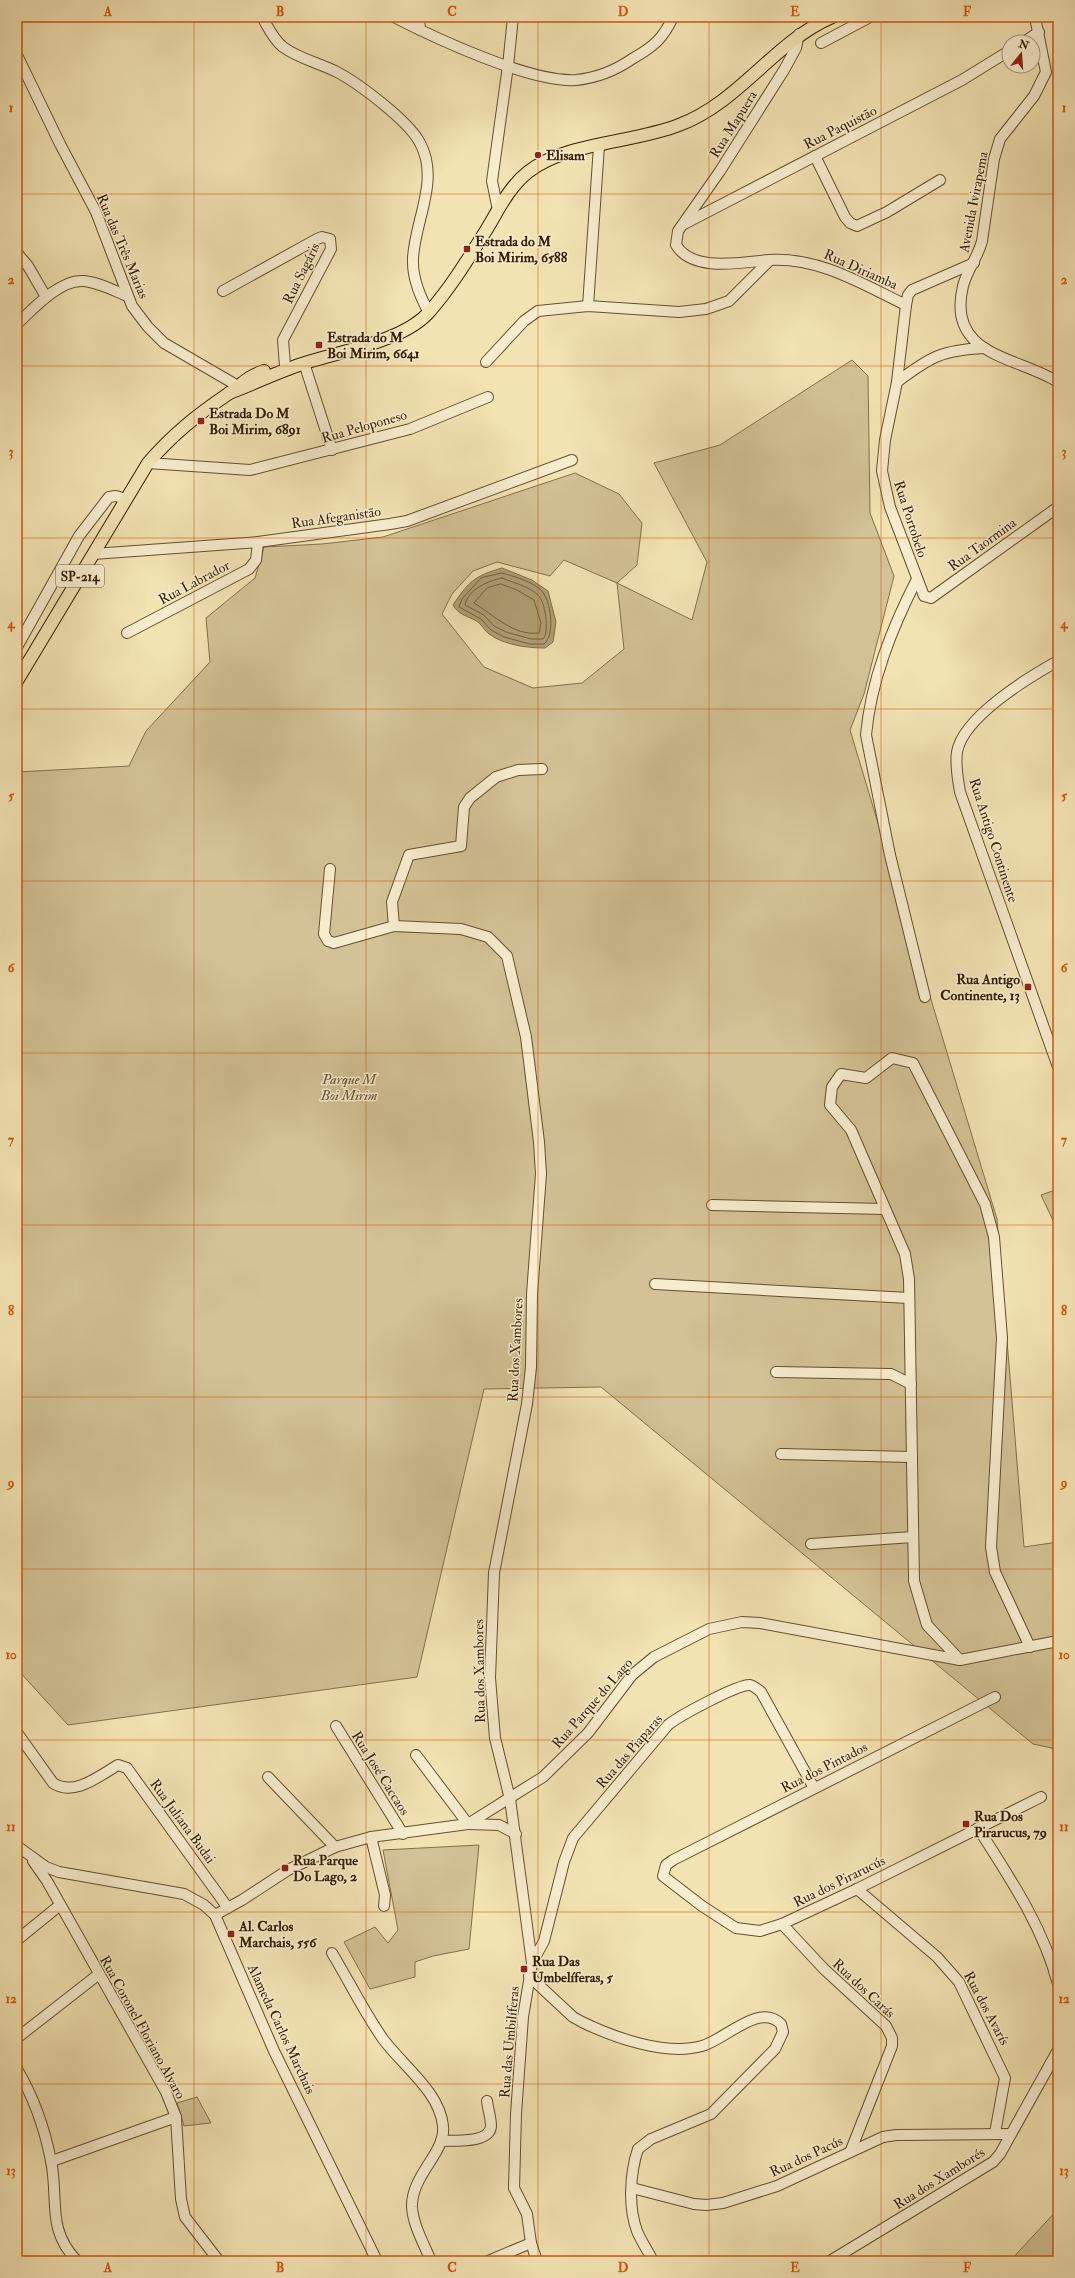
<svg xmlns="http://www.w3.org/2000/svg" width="1075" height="2278" viewBox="0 0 1075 2278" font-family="'IM FELL Double Pica',serif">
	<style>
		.green { fill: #d2c295; stroke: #83704a; fill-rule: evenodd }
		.water { fill: #b1a076; stroke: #7f6c47 }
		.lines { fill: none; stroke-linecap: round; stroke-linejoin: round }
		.shore { stroke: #725f3b; stroke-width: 1 }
		.minor-casing { stroke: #644f2d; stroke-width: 12 }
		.major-casing { stroke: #341e00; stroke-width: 14 }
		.minor { stroke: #f7edce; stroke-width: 10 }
		.major { stroke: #f2e3b3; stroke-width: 12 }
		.grid { fill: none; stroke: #d6530b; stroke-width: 1; stroke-opacity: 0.55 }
		.poi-dot { fill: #8f2418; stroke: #f7edce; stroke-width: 1.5 }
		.labels { text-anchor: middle; stroke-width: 3; stroke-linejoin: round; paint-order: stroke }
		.shield { fill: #f7edce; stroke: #6e5c3e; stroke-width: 1 }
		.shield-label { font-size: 13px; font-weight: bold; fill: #341e00 }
		.street-label { font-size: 14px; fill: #341e00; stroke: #f7edce }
		.poi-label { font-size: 14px; font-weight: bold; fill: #341e00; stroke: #f7edce; text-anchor: start }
		.park-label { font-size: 14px; font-style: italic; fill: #634f2d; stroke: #f7edce }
		.neatline { fill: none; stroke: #d6530b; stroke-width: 1.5 }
		.grid-label { font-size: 13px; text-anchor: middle; font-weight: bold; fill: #d6530b }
	</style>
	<rect width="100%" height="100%" fill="#f2e3b3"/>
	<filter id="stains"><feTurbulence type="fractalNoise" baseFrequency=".005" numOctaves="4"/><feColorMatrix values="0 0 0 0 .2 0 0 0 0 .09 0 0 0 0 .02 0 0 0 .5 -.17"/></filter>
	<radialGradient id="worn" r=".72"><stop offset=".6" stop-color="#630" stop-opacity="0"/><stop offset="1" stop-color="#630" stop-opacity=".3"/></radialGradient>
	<g class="green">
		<path d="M852,360l16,16 2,137 24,63 -30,118 -14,36 147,489 27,328 34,-5v220l-6,-14 -19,-4 -432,-357 -117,2 -67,288 -349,48 -51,-56v-897l112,-6 17,-35 64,-69 -4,-44 49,-40 9,-31 58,-3 61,-7 192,-64 44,21 23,29 -5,42 -20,18 75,37 15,-58 -53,-99 66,-18zM564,560l53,23 7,66 -42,34 -49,5 -49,-21 -42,-53 10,-20 21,-23 24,-9 53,14z"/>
		<polygon points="1058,1189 1058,1231 1041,1195"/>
		<polygon points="479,1845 469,1949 433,1956 415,1962 415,1977 370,1989 344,1942 375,1927 388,1943 398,1930 383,1850"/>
		<polygon points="197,2097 211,2123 184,2126 177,2103"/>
		<polygon points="1058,2209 1058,2261 1010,2261"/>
	</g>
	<path class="water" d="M502,568l30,12 16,11 8,31 -3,20 -8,6c-18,0 -41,-3 -56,-14 -4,-3 -7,-9 -11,-12 -9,-6 -20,-7 -25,-17 16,-24 22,-29 49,-37z"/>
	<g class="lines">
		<g class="shore">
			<path d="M502,573c11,3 36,10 42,21 7,11 11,41 0,50h-14l-26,-7 -13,-7 -10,-11 -22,-12 3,-8 19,-21z"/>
			<path d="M502,578c12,5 26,8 36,17 7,6 12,37 5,44h-12l-25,-7 -12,-6 -10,-11 -19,-10c3,-16 23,-24 37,-27z"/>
			<path d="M501,584l16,6 17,10 7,23 -2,10c-26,3 -45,-18 -65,-30l13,-15z"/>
		</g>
		<g class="minor-casing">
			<g id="minor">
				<path d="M262,17c6,10 11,22 21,30 15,11 35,16 52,24 22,11 74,50 85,72 20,37 -5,77 -7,115 -1,20 7,38 16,55"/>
				<path d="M394,17c41,21 137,66 182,63 20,-2 40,-10 56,-21 21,-12 31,-20 41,-42"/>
				<polyline points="419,17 420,30"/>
				<path d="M1035,17l11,55 -12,24 -34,43 -6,20 -12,82c-4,16 -15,29 -19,45 -17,70 53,70 95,96"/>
				<polyline points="17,18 20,17"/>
				<path d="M799,34l-3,14 -12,22 -64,101 -42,60 -2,14c17,28 66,17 93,15 51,-3 93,24 137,45l2,-10 4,-5 62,-27"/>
				<polyline points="1024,42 1039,32"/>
				<polyline points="821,43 870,17"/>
				<polyline points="17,55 60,144 96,212 132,306 148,327 164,343 238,386"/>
				<polyline points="815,156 845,217 850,223 857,226 887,212 940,180"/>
				<polyline points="498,210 492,181 508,66 513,17"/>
				<polyline points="684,224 962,80 1009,51"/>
				<polyline points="17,253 28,266 46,297"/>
				<polyline points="223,291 317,239 322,237 330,239 331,249 283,340 285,366"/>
				<polyline points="906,305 897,382 885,440 882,471 890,507 924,596 931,598 1058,507"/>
				<polyline points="588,306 599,146"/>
				<path d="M17,324c15,-14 43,-45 66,-43 15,1 30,9 44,15"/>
				<polyline points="486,362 524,321 538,311 588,306 679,312 706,309 729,301 770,260"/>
				<polyline points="304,363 332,450"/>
				<path d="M897,382c33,-25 45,-32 87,-34"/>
				<polyline points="148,463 250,470 410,429 488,397"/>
				<polyline points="93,554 258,542 390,524 407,521 572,460"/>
				<path d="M917,579c-25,49 -46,101 -51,156l24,120 35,142"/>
				<polyline points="127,633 249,569 256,560 258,542"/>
				<polyline points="17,647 79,536 109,497 116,496 125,499"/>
				<path d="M1058,661c-29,16 -95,56 -101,91 -2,14 1,27 3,40l98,275"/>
				<polyline points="330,869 324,934 328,941 334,943 394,926 461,929 488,937 507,956 526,1037 539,1142 541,1174 532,1294 531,1367 527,1404 494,1573 490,1678 495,1738 510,1799 532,1963 523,2017 516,2114 514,2188 527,2214 531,2243 537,2261"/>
				<polyline points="394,926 392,902 409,855 461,846 464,807 470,798 496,777 518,770 542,769"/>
				<polyline points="712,1205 885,1209"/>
				<polyline points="655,1284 909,1298"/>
				<polyline points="776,1372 891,1374 911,1384"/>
				<polyline points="781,1454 912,1457"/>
				<polyline points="811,1544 913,1537"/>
				<polyline points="960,1660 927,1625 914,1581 909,1279 905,1254 851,1130 830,1105 832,1087 841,1074 866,1078 892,1058 913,1063 985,1204 994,1237 1002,1338 991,1547 995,1572 1030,1647"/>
				<polyline points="995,1697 673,1860 666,1865 663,1876 702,1906 736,1928 760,1931 782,1924 857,1889 1041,1797"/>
				<polyline points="336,1726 403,1834"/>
				<path d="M18,1734l35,49c21,14 46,-7 65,-18l9,3 101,140"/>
				<polyline points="416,1755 468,1824 499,1825 516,1834"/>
				<polyline points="268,1777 335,1847"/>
				<path d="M978,1828c32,50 65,99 80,156"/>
				<polyline points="371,1837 385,1895 384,1906"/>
				<polyline points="17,1846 46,1867 59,1872 184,1894 204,1905 215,1915 274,2051 377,2261"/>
				<polyline points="33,1861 47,1881 166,2092 176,2117 181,2199 185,2217 219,2261"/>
				<polyline points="857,1889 937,1957 959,1982 1005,2078 995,2133"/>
				<polyline points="215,1915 242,1900 288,1870 335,1847 371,1837 468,1824 543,1777 588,1733 632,1675 654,1657 709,1629 742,1622 760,1623 960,1660 1058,1641"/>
				<polyline points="782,1924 824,1969 886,2026 892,2038 892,2046 851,2150"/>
				<polyline points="17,1940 60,1905"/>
				<path d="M332,1953c17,28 32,59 51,86 19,26 57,53 60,87 3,27 -32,49 -31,81 1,18 12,37 19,54"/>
				<path d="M532,1963l12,-22 20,-79 9,-24 95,-113c11,-9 70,-41 82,-40 4,1 7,4 11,7l53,96"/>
				<path d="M529,1976l44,41 9,5c33,16 84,34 120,24 23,-6 57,-44 79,-22l2,8 -8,17 -64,65 -60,25 -13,10c-8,24 -10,58 -1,82 4,10 11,20 16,30"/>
				<polyline points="17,2038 99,1974"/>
				<path d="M17,2069c16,27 28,61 34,92 8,38 -5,68 26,100"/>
				<path d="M441,2141c13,-1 49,3 50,-15 0,-8 -3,-17 -4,-25"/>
				<polyline points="52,2161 176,2117"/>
				<polyline points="632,2188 694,2204 706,2205 723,2203 777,2186 883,2137 896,2135 1010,2134"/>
				<polyline points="488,2261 531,2243"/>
				<polyline points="830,2261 993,2162 1000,2154 1058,2050"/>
			</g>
		</g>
		<g class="major-casing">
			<g id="major">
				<path d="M229,393c25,-9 50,-22 76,-30 36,-12 100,-22 125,-52 21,-24 38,-52 55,-79 13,-21 23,-44 43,-60 38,-30 106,-29 151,-47 61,-23 95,-83 153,-108"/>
				<path d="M17,681l131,-218c25,-29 49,-48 80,-69 16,-11 17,-16 36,-23"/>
			</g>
		</g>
		<use href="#minor" class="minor"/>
		<use href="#major" class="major"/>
	</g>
	<path class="grid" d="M194,17v2244M366,17v2244M538,17v2244M709,17v2244M881,17v2244M17,194h1041M17,366h1041M17,538h1041M17,709h1041M17,881h1041M17,1053h1041M17,1225h1041M17,1397h1041M17,1569h1041M17,1740h1041M17,1912h1041M17,2084h1041"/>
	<g class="poi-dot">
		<circle cx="538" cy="155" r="4"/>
		<rect x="463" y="245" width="8" height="8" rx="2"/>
		<rect x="315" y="341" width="8" height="8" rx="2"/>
		<rect x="197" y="417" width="8" height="8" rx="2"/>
		<rect x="1024" y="983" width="8" height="8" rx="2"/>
		<rect x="962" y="1820" width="8" height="8" rx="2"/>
		<rect x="281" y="1864" width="8" height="8" rx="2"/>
		<rect x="227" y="1930" width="8" height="8" rx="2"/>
		<rect x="520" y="1965" width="8" height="8" rx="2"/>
	</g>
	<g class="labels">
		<rect class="shield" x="56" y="565" width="48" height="22" rx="3"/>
		<g class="shield-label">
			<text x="80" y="581">SP-214</text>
		</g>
		<g class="street-label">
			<text transform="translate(733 124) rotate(-58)" y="5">Rua Mapuera</text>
			<text transform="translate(840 127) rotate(-27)" y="5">Rua Paquistão</text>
			<text transform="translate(973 202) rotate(-79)" y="5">Avenida Ivirapema</text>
			<text transform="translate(123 246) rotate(67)" y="5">Rua das Três Marias</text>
			<text transform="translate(861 269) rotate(24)" y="5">Rua Diriamba</text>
			<text transform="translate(301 273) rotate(-64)" y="5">Rua Sagáris</text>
			<text transform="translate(364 426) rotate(-16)" y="5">Rua Peloponeso</text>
			<text transform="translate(336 517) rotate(-8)" y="5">Rua Afeganistão</text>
			<text transform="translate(911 519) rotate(72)" y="5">Rua Portobelo</text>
			<text transform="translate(982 544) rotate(-36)" y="5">Rua Taormina</text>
			<text transform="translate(194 582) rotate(-28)" y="5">Rua Labrador</text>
			<text transform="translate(994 840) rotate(72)" y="5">Rua Antigo Continente</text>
			<text transform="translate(515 1350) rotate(-87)" y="5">Rua dos Xambores</text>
			<text transform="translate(479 1671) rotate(-91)" y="5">Rua dos Xambores</text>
			<text transform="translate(592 1703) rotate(-49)" y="5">Rua Parque do Lago</text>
			<text transform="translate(629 1751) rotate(-49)" y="5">Rua das Piaparas</text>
			<text transform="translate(824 1767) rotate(-27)" y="5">Rua dos Pintados</text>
			<text transform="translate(381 1773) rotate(58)" y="5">Rua José Caccaos</text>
			<text transform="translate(183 1821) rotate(54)" y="5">Rua Juliana Budai</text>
			<text transform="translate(839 1881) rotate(-26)" y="5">Rua dos Pirarucús</text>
			<text transform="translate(864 1988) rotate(43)" y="5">Rua dos Carás</text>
			<text transform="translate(987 2008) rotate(62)" y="5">Rua dos Avarís</text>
			<text transform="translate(143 2027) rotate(61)" y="5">Rua Coronel Floriano Alvaro</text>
			<text transform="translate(282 2029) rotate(65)" y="5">Alameda Carlos Marchais</text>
			<text transform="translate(509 2042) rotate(-85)" y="5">Rua das Umbilíferas</text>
			<text transform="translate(806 2156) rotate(-25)" y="5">Rua dos Pacús</text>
			<text transform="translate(939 2178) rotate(-32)" y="5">Rua dos Xamborés</text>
		</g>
		<g class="poi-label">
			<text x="546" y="160">Elisam</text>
			<text x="475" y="246">Estrada do M<tspan x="475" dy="16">Boi Mirim, 6588</tspan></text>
			<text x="327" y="342">Estrada do M<tspan x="327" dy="16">Boi Mirim, 6641</tspan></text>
			<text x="209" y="418">Estrada Do M<tspan x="209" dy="16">Boi Mirim, 6891</tspan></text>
			<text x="1020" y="984" text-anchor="end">Rua Antigo<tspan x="1020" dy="16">Continente, 13</tspan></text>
			<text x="974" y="1821">Rua Dos<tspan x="974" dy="16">Pirarucus, 79</tspan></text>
			<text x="293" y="1865">Rua Parque<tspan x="293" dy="16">Do Lago, 2</tspan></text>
			<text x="239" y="1931">Al. Carlos<tspan x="239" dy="16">Marchais, 556</tspan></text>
			<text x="532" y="1966">Rua Das<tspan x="532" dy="16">Umbelíferas, 5</tspan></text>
		</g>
		<g class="park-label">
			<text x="349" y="1084">Parque M<tspan x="349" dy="16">Boi Mirim</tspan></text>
		</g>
	</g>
	<rect width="1075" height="2278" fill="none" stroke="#f2e3b3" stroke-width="44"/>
	<g transform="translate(1021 54) rotate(17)"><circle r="19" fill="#f7edce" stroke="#a99a7c"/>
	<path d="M0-3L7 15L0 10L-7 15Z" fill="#8f2418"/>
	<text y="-6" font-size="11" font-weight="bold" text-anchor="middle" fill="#341e00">N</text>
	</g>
	<rect x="22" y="22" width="1031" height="2234" class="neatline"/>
	<g class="grid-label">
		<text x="108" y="16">A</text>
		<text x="280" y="16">B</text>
		<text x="452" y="16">C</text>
		<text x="623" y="16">D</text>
		<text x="795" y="16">E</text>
		<text x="967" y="16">F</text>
		<text x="11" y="112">1</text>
		<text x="1064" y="112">1</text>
		<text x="11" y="284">2</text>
		<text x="1064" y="284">2</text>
		<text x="11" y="456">3</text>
		<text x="1064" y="456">3</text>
		<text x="11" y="628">4</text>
		<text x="1064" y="628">4</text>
		<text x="11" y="800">5</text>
		<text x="1064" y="800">5</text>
		<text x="11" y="972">6</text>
		<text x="1064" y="972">6</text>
		<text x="11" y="1144">7</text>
		<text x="1064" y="1144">7</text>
		<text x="11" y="1315">8</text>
		<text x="1064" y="1315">8</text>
		<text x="11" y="1487">9</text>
		<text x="1064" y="1487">9</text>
		<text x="11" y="1659">10</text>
		<text x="1064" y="1659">10</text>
		<text x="11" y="1831">11</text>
		<text x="1064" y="1831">11</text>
		<text x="11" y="2003">12</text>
		<text x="1064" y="2003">12</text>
		<text x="11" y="2175">13</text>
		<text x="1064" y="2175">13</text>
		<text x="108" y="2272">A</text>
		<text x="280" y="2272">B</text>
		<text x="452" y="2272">C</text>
		<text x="623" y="2272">D</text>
		<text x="795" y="2272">E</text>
		<text x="967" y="2272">F</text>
	</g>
	<rect width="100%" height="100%" filter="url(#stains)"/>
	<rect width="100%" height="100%" fill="url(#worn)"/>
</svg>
